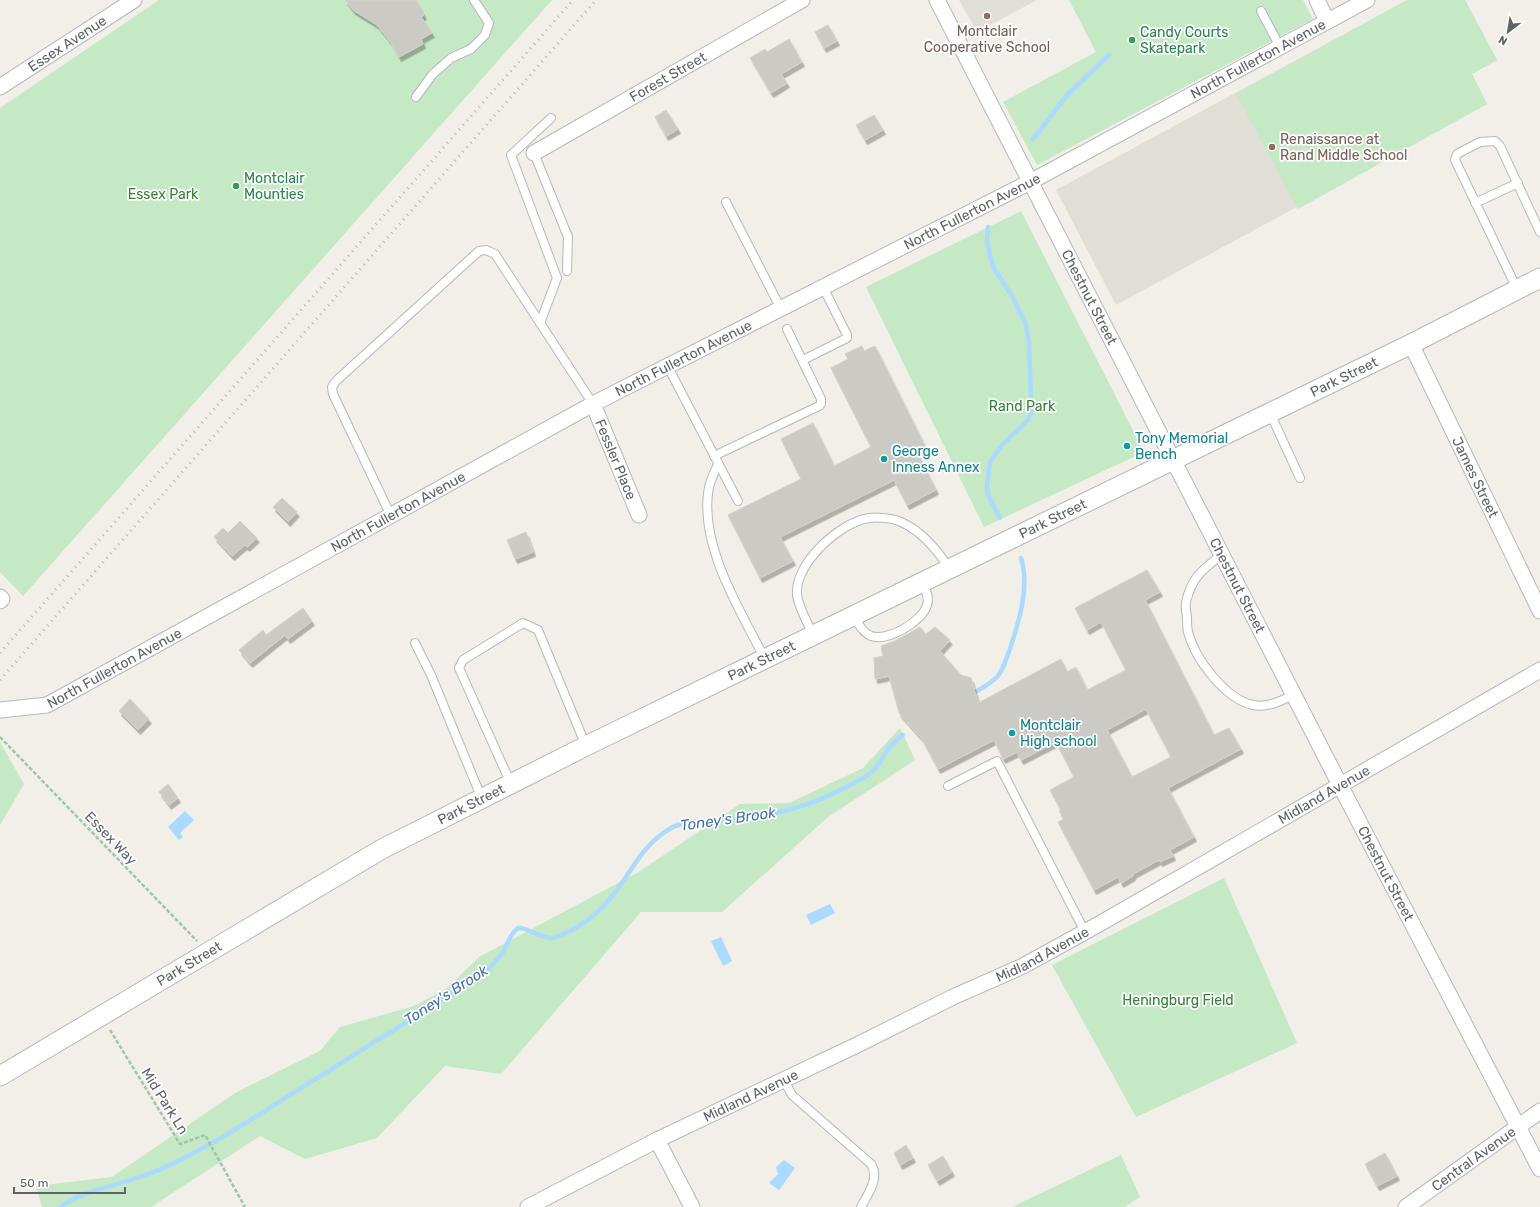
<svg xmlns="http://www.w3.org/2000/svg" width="1540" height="1207" viewBox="0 0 1540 1207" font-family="Rubik,sans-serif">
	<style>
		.education { fill: #e1ded6 }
		.green { fill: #c5e8c5 }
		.water { fill: #aadaff }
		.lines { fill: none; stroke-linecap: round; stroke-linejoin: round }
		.stream { stroke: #aadaff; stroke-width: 4.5 }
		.building { fill: #cccac5; stroke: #d6d1c6; fill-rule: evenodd; filter: url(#shadow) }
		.service-casing { stroke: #b5b8bc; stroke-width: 10 }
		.minor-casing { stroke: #b5b8bc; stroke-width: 17 }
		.tertiary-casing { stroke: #b5b8bc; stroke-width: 21 }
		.path { stroke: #9cc7a9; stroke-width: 2.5; stroke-dasharray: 4 2; stroke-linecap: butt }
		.service { stroke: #fff; stroke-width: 8 }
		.minor { stroke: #fff; stroke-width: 15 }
		.tertiary { stroke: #fff; stroke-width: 19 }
		.rail { stroke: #b6b7b8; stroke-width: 3; stroke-dasharray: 1 5; stroke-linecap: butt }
		.education-dot { fill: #8d6e63; stroke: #fff; stroke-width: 1.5 }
		.leisure-dot { fill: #2e9e5b; stroke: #fff; stroke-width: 1.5 }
		.culture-dot { fill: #0f9aa8; stroke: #fff; stroke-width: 1.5 }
		.labels { text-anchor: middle; stroke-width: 3.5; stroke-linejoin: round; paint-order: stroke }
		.education-label { font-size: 14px; fill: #785e54; stroke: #fff }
		.leisure-label { font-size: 14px; fill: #27864d; stroke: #fff; text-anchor: start }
		.street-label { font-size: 14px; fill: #5f6368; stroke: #fff }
		.park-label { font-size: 14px; fill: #348238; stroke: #fff }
		.culture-label { font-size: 14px; fill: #0d838f; stroke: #fff; text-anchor: start }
		.water-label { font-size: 15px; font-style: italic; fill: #4174aa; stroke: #fff }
	</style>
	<defs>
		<filter id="shadow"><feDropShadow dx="2.5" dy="4.5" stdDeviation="0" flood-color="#0004"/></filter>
	</defs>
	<rect width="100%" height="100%" fill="#f1efe8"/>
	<g class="education">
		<polygon points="959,0 1037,0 977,32"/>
		<polygon points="1407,0 1465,0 1497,60 1472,74 1487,104 1116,305 1056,190"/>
	</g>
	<g class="green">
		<polygon points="159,0 552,0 23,596 0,572 0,108"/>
		<polygon points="1069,0 1303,0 1313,19 1037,165 1003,102 1096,52"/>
		<polygon points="1407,0 1465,0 1497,60 1472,74 1487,104 1298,209 1236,94"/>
		<polygon points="1021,211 1144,452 984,527 866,287"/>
		<polygon points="900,728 915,760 828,817 722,912 641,912 501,1074 445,1066 377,1138 305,1159 260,1136 151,1207 42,1207 36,1186 112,1177 235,1093 320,1051 340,1027 414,1006 446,989 479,957 637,873 740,804 789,803 863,768"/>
		<polygon points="0,742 24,784 0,825"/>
		<polygon points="1224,878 1297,1043 1136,1117 1052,965"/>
		<polygon points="1121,1155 1140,1197 1125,1207 1012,1207"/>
	</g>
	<g class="water">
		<polygon points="185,811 194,820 180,833 183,837 179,840 168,827"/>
		<polygon points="830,904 835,913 811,925 806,915"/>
		<polygon points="721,937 732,961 723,966 711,941"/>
		<polygon points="784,1160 795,1168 779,1190 769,1183 778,1174 776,1167"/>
	</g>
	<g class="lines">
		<g class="stream">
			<polyline points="1033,139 1068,94 1109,55"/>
			<polyline points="988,227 987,241 993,267 1012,296 1026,325 1029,343 1031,395 1033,407 1028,420 1002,445 990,462 987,485 988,495 1000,518"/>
			<path d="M977,691c7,-4 14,-8 20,-14 7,-8 9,-18 13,-28 9,-28 20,-62 11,-91"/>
			<path d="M60,1207c23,-17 56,-21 83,-31 29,-10 54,-25 80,-39l260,-163c7,-7 14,-13 20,-22 5,-9 7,-18 15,-24 13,0 23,11 34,10 7,-1 13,-5 20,-8 14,-8 31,-21 41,-35 16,-20 28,-46 49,-61 22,-17 40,-12 66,-14 26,-2 52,-7 77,-15 13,-4 59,-25 68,-34 12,-13 13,-25 30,-36"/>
		</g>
	</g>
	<g class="building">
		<polygon points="345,0 416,0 424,15 421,17 432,33 421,39 423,44 399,57 392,44 377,25 353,10"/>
		<polygon points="828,25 837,41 824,48 815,32"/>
		<polygon points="789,39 802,62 781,74 787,83 771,93 750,58 765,49 767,52"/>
		<polygon points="666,110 678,129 666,136 655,117"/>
		<polygon points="874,115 883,130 865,140 856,125"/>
		<polygon points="862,346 864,351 875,346 926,448 917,452 936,490 907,505 894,480 780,537 793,561 760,578 728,515 801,479 781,439 813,423 834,466 871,447 831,368 848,359 845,354"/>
		<polygon points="282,498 297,512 288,522 273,507"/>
		<polygon points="240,521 257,538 247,547 245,545 232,556 214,537 223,528 228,533"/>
		<polygon points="526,532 533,552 515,559 507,540"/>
		<path d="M1147,570l13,22 -15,8 69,135 15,-7 12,21 -73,39 26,49 -24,13 3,6 -13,6 -1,-2 -26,14v2l-12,7 -3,-6 -24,13 -36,-68 6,-3 -5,-8 2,-1 -11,-20 24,-13 -18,-35 -35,18 -4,-8 -14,7 -9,-19 -56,29 -16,-30 -23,-26 -10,-37 -14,3 -1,-21 9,-2 -2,-10 14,-5 25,-14 6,7 9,-7 15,13 -10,11 21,24 10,3 7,25 83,-44 6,13 9,-5 11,23 39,-20 -25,-48 -14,8 -12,-22zM1146,709l25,48 -39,20 -25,-47z"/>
		<polygon points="303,608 312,621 288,639 285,635 250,663 239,650 263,630 266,635"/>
		<polygon points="130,699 149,719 138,730 119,711"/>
		<polygon points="168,784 178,798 169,805 159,792"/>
		<polygon points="906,1145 913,1158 900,1165 894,1153"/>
		<polygon points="1385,1153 1397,1176 1377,1186 1365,1164"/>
		<polygon points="943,1156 952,1172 937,1181 928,1165"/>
	</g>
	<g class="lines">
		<g class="service-casing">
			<g id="service">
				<polyline points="1261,11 1280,47"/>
				<polyline points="416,97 432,75 451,58 471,49 485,35 489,23 474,0"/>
				<polyline points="534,153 568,237 567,271"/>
				<polyline points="726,202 781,309"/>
				<polyline points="1475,203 1518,183"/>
				<polyline points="1517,289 1455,160 1457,154 1480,142 1495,141 1500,146 1540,232"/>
				<polyline points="540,323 557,278 511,155 551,118"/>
				<polyline points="803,360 847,338 847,335 823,287"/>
				<polyline points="668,367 738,501"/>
				<polyline points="1270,413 1300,478"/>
				<polyline points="714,456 819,406 821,404 821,399 787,329"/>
				<path d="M718,464c-3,7 -7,15 -9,23 -11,57 31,123 56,172"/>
				<polyline points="391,516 333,394 332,387 336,381 479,251 486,250 495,254 593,404"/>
				<path d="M1221,555c-19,15 -29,22 -35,47 -1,5 0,10 1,15 0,5 0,10 1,15 7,27 37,67 65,73 14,3 28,-4 40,-10"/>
				<path d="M853,615c5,8 9,17 18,21 17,6 52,-15 56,-31 3,-8 -2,-16 -5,-23"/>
				<path d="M813,635c-5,-12 -14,-26 -16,-40 -3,-31 43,-73 72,-77 7,-1 20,0 27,2 23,8 40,28 53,48"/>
				<polyline points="415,643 431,675 482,799"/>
				<polyline points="511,784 459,668 463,660 523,623 538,630 586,746"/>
				<polyline points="948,786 997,761 1085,932"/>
				<path d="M783,1079l9,16 79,69c9,14 -3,30 -10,43"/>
			</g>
		</g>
		<g class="minor-casing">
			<g id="minor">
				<path id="s1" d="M937,0l403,785 200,384"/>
				<polyline points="1317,0 1327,21"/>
				<path id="s2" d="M0,87l134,-87"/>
				<path id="s3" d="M534,153l268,-153"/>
				<path id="s4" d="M1411,344l129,267"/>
				<path id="s5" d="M593,404l46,111"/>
				<polyline points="0,597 2,599 0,601"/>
				<path id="s6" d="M0,710l47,-5 546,-301 437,-222 337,-182"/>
				<polyline points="657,1140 692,1207"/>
				<path id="s7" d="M528,1207l129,-67 200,-95 96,-48 70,-31 78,-43 439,-253"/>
				<path id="s8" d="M1406,1207l134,-96"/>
			</g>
		</g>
		<g class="tertiary-casing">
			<g id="tertiary">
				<path id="s9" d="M0,1076l382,-227 204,-103 825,-402 129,-66"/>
			</g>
		</g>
		<g class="path">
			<polyline points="0,737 197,941"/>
			<polyline points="110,1030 180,1144 205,1135 245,1207"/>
		</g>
		<use href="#service" class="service"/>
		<use href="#minor" class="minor"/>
		<use href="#tertiary" class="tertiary"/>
		<g class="rail">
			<polyline points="0,653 573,0"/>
			<polyline points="0,680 596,0"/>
		</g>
	</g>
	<g class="education-dot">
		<circle cx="987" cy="16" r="4"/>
		<circle cx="1272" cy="147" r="4"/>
	</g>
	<g class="leisure-dot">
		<circle cx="1132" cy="40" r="4"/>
		<circle cx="236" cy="186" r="4"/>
	</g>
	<g class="culture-dot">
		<circle cx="1127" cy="446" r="4"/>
		<circle cx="884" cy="459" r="4"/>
		<circle cx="1012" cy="733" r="4"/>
	</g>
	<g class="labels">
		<g class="education-label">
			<text x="987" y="36">Montclair<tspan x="987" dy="16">Cooperative School</tspan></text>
			<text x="1280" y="144" text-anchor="start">Renaissance at<tspan x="1280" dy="16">Rand Middle School</tspan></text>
		</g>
		<g class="leisure-label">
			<text x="1140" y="37">Candy Courts<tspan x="1140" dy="16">Skatepark</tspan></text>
			<text x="244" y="183">Montclair<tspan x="244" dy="16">Mounties</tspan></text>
		</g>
		<g class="street-label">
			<text dy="5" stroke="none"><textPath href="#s2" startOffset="80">Essex Avenue</textPath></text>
			<text dy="5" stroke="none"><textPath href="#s6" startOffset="1420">North Fullerton Avenue</textPath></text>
			<text dy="5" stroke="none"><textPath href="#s3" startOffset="154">Forest Street</textPath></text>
			<text dy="5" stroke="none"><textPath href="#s6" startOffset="1096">North Fullerton Avenue</textPath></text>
			<text dy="5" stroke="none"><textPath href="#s1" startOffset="334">Chestnut Street</textPath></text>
			<text dy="5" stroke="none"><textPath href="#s6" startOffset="772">North Fullerton Avenue</textPath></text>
			<text dy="5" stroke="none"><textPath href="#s9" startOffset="1516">Park Street</textPath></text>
			<text dy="5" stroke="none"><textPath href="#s5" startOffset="60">Fessler Place</textPath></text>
			<text dy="5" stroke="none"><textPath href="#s4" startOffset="148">James Street</textPath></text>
			<text dy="5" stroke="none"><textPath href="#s6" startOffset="448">North Fullerton Avenue</textPath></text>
			<text dy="5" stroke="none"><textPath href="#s9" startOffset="1192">Park Street</textPath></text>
			<text dy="5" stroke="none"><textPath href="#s1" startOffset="658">Chestnut Street</textPath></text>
			<text dy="5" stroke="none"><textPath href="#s9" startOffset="868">Park Street</textPath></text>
			<text dy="5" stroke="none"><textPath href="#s6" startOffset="124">North Fullerton Avenue</textPath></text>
			<text dy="5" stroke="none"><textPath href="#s7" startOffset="897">Midland Avenue</textPath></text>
			<text dy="5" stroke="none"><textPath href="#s9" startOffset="544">Park Street</textPath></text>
			<text transform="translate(111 838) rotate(46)" y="5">Essex Way</text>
			<text dy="5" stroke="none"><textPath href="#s1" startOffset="982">Chestnut Street</textPath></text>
			<text dy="5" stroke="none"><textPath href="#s7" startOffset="573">Midland Avenue</textPath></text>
			<text dy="5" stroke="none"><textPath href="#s9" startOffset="220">Park Street</textPath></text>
			<text dy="5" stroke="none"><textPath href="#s7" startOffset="249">Midland Avenue</textPath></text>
			<text transform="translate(165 1101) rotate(58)" y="5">Mid Park Ln</text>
			<text dy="5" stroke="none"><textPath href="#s8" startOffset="83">Central Avenue</textPath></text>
		</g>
		<g class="park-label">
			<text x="163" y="199">Essex Park</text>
			<text x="1022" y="411">Rand Park</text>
			<text x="1178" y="1005">Heningburg Field</text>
		</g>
		<g class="culture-label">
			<text x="1135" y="443">Tony Memorial<tspan x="1135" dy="16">Bench</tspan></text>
			<text x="892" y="456">George<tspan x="892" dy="16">Inness Annex</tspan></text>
			<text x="1020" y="730">Montclair<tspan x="1020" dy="16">High school</tspan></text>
		</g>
		<g class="water-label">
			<text transform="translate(728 819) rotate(-8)" y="5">Toney's Brook</text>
			<text transform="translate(446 995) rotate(-33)" y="5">Toney's Brook</text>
		</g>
	</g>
	<g transform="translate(1508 32) rotate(211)" stroke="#ffffff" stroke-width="3" paint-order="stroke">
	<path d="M0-3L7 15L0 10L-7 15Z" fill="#5f6368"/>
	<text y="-6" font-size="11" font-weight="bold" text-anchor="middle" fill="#5f6368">N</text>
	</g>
	<path d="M14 1187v6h111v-6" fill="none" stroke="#5f6368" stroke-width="2"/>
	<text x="20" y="1187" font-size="12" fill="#5f6368" stroke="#ffffff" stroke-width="3" paint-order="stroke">50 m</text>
</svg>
